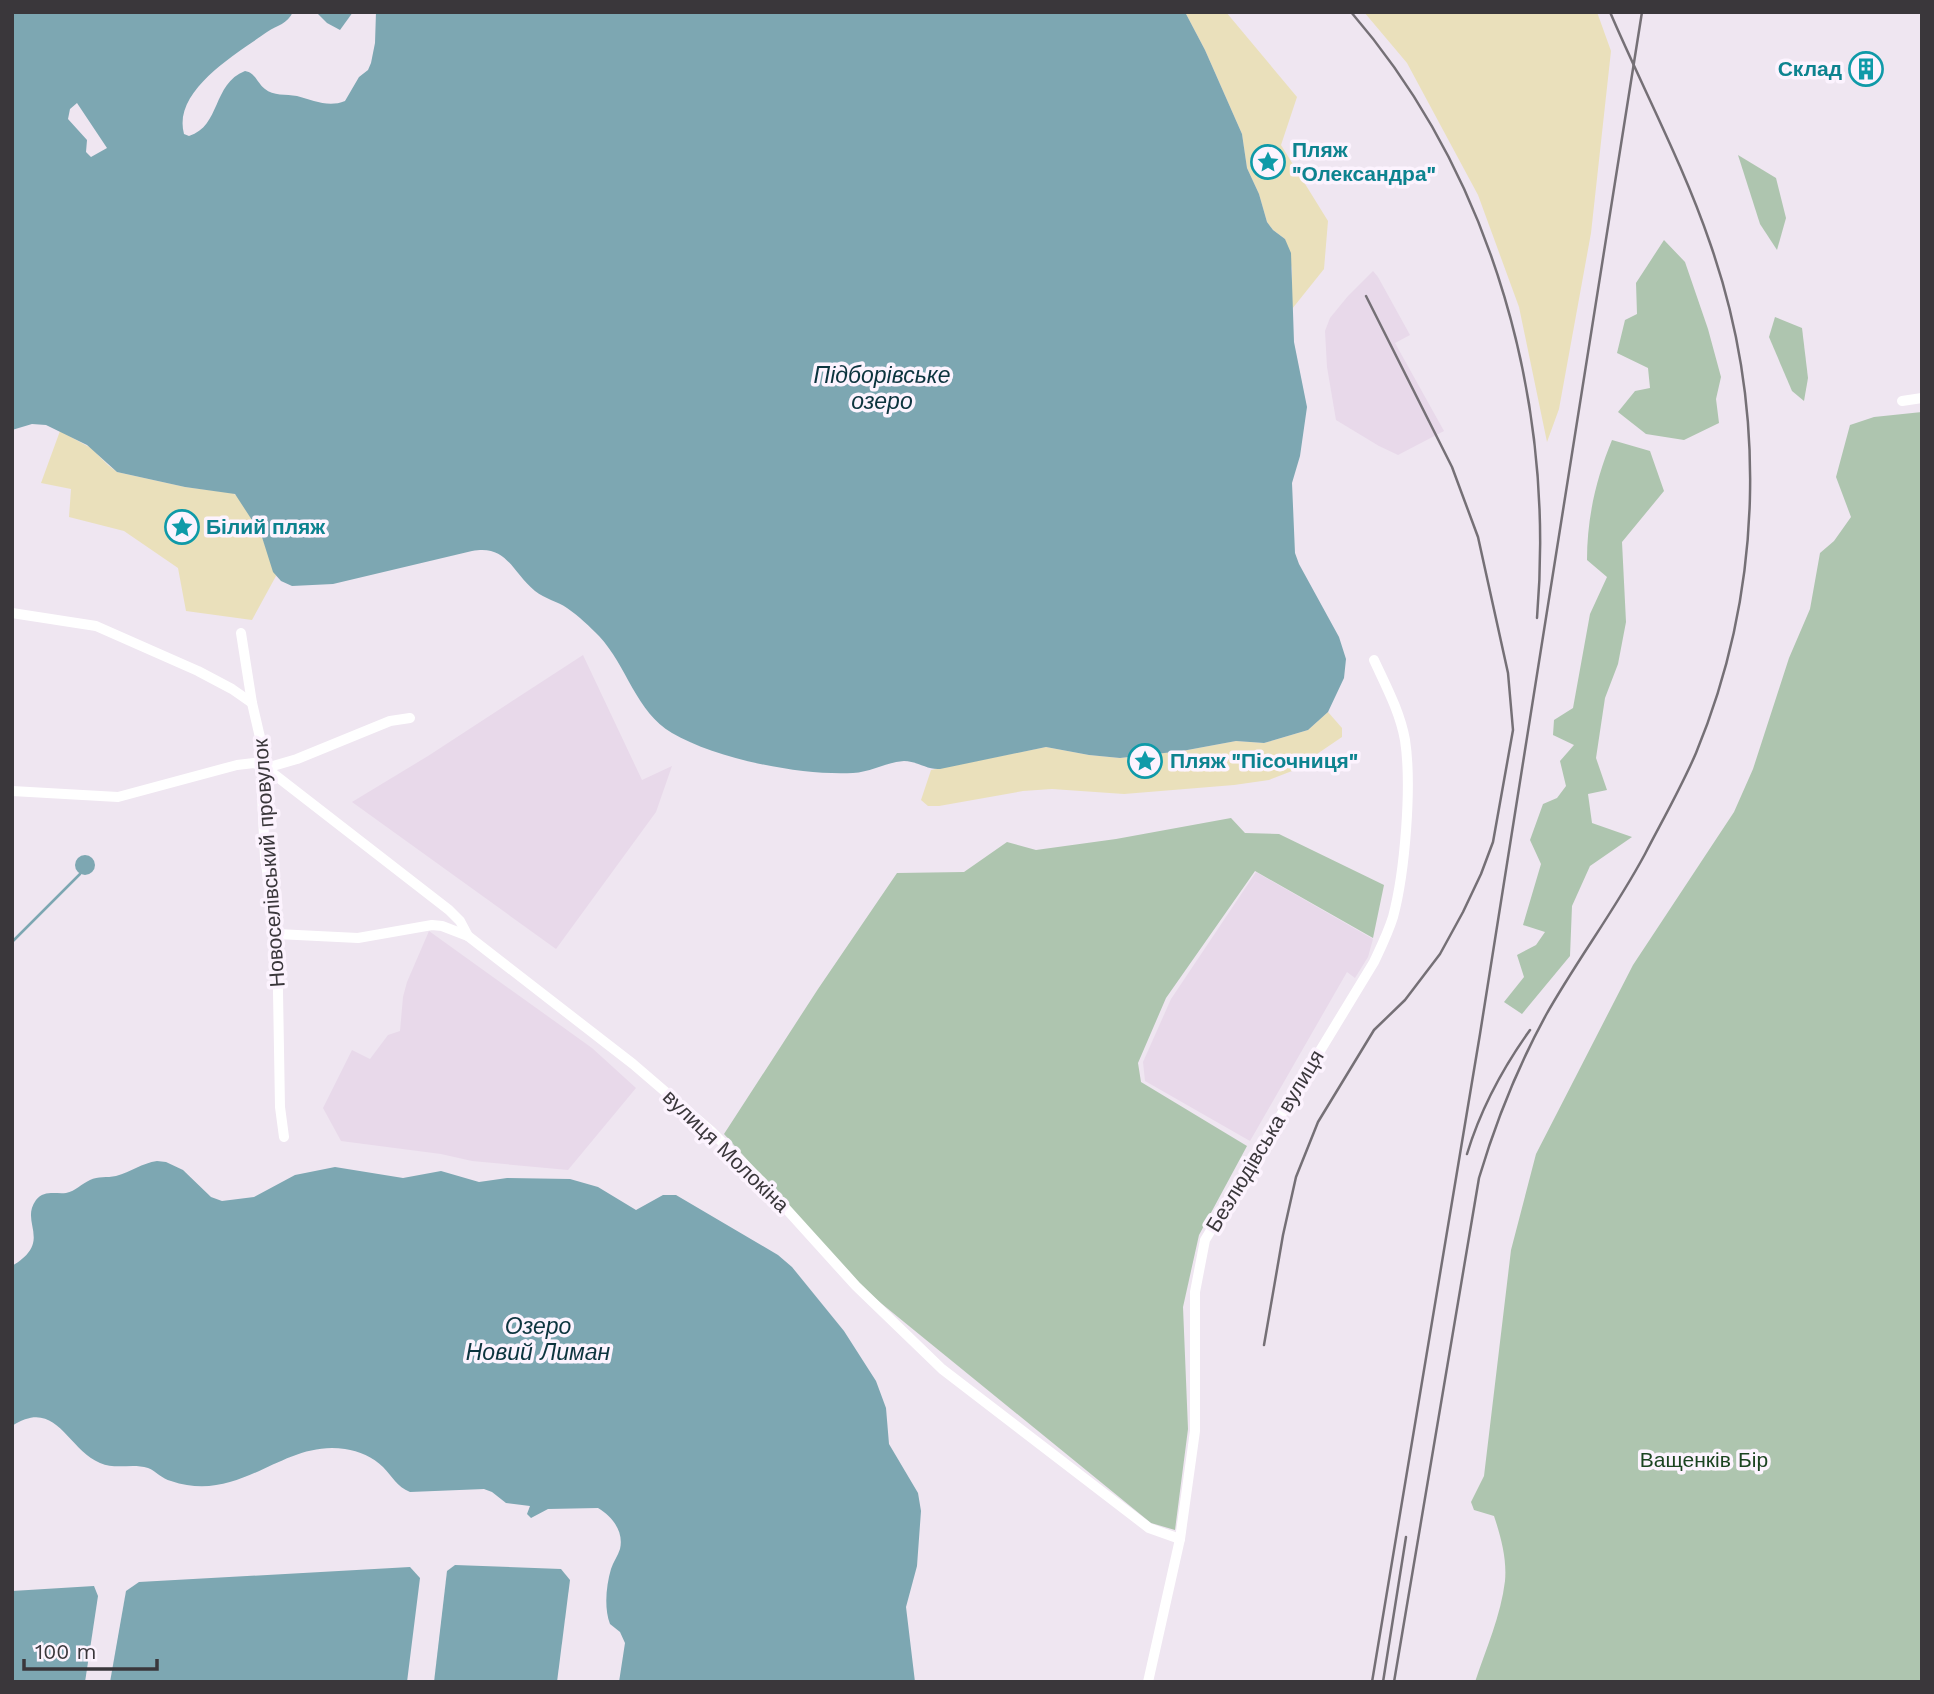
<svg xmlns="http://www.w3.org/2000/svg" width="1934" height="1694" viewBox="0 0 1934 1694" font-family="'Work Sans',sans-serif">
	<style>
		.built { fill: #e8d9ea }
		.green { fill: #aec5af }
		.sand { fill: #eae0bb }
		.water { fill: #7da7b2; fill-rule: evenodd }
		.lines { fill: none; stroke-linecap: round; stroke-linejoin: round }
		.stream { stroke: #7da7b2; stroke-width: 2.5 }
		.street { stroke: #fff; stroke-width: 10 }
		.rail { stroke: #757076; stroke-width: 2.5 }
		.labels { text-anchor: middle; stroke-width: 7; stroke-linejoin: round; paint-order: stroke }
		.culture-label { font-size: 21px; font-weight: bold; fill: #0d838f; stroke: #fcf3fe; text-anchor: start }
		.street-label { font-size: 21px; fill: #3a373b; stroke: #fcf3fe }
		.park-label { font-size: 21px; fill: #1b4420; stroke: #fcf3fe }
		.water-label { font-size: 23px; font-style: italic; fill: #0c343e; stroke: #fcf3fe }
	</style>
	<rect width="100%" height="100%" fill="#efe6f1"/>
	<g class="built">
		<polygon points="1373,271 1378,277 1410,335 1395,343 1444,431 1398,455 1379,446 1336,420 1327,367 1325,331 1330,318 1348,296"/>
		<polygon points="583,655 642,780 672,766 656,812 556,949 352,802 428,756"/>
		<polygon points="1256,872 1373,939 1368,957 1355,978 1347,972 1250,1141 1145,1081 1143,1062 1171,999"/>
		<polygon points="429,931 592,1048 636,1088 568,1170 472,1161 441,1154 341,1141 323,1108 352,1050 370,1059 388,1035 400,1031 403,997 407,982"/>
	</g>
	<g class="green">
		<polygon points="1738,155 1776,178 1786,218 1777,250 1760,224"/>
		<polygon points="1664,240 1685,262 1708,329 1721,377 1716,399 1719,423 1684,440 1646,434 1618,412 1635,391 1650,388 1648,368 1617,353 1625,320 1637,314 1636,283"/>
		<polygon points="1775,317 1802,328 1808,378 1804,401 1792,391 1769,337"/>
		<path d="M1922,412v1270h-447c11,-33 26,-67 30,-101 2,-22 -4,-44 -11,-65l-20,-6 -3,-8 13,-26 27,-226 25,-96 97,-189 101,-153 19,-43 36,-111 21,-49 10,-56 14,-12 17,-24 -15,-40 14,-52 24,-8z"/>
		<path d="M1612,440l38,11 14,40 -42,51 4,80 -8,42 -13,34 -9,60 11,32 -19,4 4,29 40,14 -42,29 -18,40 -2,50 -48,58 -18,-12 20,-25 -7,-22 19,-10 9,-13 -22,-7 18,-61 -11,-24 13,-36 14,-6 9,-12 -6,-25 14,-16 -21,-10 1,-15 19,-12 17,-94 17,-37 -20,-17c0,-42 9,-81 25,-120z"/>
		<polygon points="1231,818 1245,833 1279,834 1384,885 1373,938 1255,871 1166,998 1138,1063 1141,1082 1247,1146 1199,1235 1183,1307 1188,1429 1175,1530 1151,1523 866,1291 724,1134 818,989 897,873 964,872 1007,842 1036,850 1116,839"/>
	</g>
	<g class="sand">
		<polygon points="1185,12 1226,12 1297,97 1281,145 1328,221 1324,269 1292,309 1292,269 1285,239 1273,230 1267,222 1259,194 1247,168 1242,134 1205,50"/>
		<polygon points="1364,12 1597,12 1611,51 1591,233 1559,409 1547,442 1519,307 1478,195 1407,63"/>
		<polygon points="60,431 91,448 108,465 117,472 185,487 233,493 239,498 261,534 276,576 252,620 186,611 178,568 124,531 69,517 71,489 41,483"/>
		<polygon points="1328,712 1342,728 1342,737 1292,771 1269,780 1234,785 1124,794 1052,789 1023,791 939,806 928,806 921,800 931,770 1046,747 1089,755 1120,758 1182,751 1236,741 1264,743 1308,730"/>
	</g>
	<g class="water">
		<path d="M12,12h281c-6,12 -15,13 -26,20 -29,21 -95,58 -83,102l5,2c32,-10 23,-52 56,-65 11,2 12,12 20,18 8,7 21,5 32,7 16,4 31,12 48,5l14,-24 9,-7 3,-7 4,-20 1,-31h809l20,38 37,84 5,34 12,26 8,28 6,8 12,9 6,14 3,89 13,65 -7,49 -8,27 3,70 4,11 40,73 7,22 -2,19 -16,34 -20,18 -44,13 -28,-2 -54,10 -62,7 -31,-3 -43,-8 -106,22c-13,1 -23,-8 -36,-8 -17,1 -33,11 -51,12 -51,3 -137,-14 -181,-40 -36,-21 -45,-67 -73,-97 -9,-9 -20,-20 -32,-28 -10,-7 -22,-9 -32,-17 -23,-19 -28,-47 -63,-40l-139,33 -41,2 -11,-5 -8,-9 -12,-38 -26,-40 -50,-7 -68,-15 -30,-27 -41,-20 -14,-1 -20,6zM77,103l30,45 -16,9 -5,-5 1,-12 -19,-21 2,-10z"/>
		<polygon points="316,12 353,12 340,30 327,23"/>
		<circle cx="85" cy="865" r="10"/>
		<path d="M157,1161l9,1 17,8 28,27 11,4 32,-4 41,-22 40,-8 68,11 38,-7 38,11 28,-4 63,1 28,8 38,23 27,-15h13l102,60 14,12 52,64 32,50 10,27 3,36 29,49 3,18 -4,55 -11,41 9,75h-296l6,-39 -5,-11 -10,-8c-6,-16 -4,-38 1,-55 2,-7 7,-13 9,-20 4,-17 -7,-32 -22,-41l-50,1 -17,9 -4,-4 3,-8 -24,-3 -14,-11 -8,-3 -74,3c-13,-5 -18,-16 -27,-25 -10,-10 -24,-16 -38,-18 -63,-10 -104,56 -174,32 -9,-2 -15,-10 -23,-13 -16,-5 -32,2 -48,-5 -34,-15 -44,-66 -88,-37v-160c42,-25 7,-43 24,-66 8,-10 19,-6 30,-7 10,-2 15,-9 24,-13 8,-4 17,-2 26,-4 15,-4 26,-13 41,-15z"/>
		<polygon points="455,1565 561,1569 570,1580 557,1682 434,1682 447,1571"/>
		<polygon points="410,1567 420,1578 407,1682 110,1682 126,1591 139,1582"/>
		<polygon points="94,1586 98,1596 85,1682 12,1682 12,1591"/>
	</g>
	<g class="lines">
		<polyline class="stream" points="12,942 80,874"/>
		<g class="street">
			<polyline points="1902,401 1922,398"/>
			<polyline points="12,613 96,626 198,671 232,689 252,703"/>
			<polyline points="241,633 252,703 266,763 262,794 265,858 277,934 280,1107 284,1137"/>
			<polyline points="266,768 297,759 390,721 410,718"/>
			<polyline points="12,791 118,797 237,765 254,763 266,768 449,910 460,921 468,936 633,1064 711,1131 761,1181 856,1286 942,1369 1149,1528 1180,1539"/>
			<polyline points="277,934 358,938 432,925 442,926 468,936"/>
			<path d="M1148,1682l32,-143 15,-108v-139l10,-52 169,-278c7,-15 14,-29 19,-45 12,-45 19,-131 12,-177 -5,-28 -19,-54 -31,-80"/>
		</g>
		<g class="rail">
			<path d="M1351,12c143,166 204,391 186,606"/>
			<path d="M1467,1154c14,-46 35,-85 63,-124"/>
			<polyline points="1264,1345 1283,1235 1296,1177 1318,1122 1374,1030 1405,1000 1440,954 1463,912 1481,874 1493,842 1513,730 1508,673 1478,537 1452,467 1366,296"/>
			<polyline points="1372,1682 1480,1034 1642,12"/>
			<polyline points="1383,1682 1406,1537"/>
			<path d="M1394,1682l85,-504c17,-57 38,-110 67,-163 31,-55 69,-105 99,-161 17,-33 36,-66 51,-101 67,-162 72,-344 14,-510 -27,-79 -67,-154 -100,-231"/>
		</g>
	</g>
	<defs>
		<g id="building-ring" transform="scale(1.75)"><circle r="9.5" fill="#fcf3fe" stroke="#0f9aa8" stroke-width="1.5"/><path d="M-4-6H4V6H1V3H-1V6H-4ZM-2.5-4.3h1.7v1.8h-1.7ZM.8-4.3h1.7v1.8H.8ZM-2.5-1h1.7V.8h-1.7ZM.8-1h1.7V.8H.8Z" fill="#0f9aa8"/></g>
		<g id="sight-ring" transform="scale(1.75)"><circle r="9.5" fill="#fcf3fe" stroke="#0f9aa8" stroke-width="1.5"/><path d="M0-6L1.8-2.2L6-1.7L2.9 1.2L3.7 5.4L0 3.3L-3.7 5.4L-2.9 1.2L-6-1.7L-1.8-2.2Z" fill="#0f9aa8"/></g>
	</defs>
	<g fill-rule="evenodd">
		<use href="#building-ring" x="1866" y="69"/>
		<use href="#sight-ring" x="1268" y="162"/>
		<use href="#sight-ring" x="182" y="527"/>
		<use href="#sight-ring" x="1145" y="761"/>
	</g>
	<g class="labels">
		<g class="culture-label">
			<text x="1842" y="76" text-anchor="end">Склад</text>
			<text x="1292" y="157">Пляж<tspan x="1292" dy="24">"Олександра"</tspan></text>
			<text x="206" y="534">Білий пляж</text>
			<text x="1170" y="768">Пляж "Пісочниця"</text>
		</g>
		<g class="street-label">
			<text transform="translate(269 863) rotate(-94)" y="7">Новоселівський провулок</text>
			<text transform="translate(1265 1141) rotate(-59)" y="7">Безлюдівська вулиця</text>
			<text transform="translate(726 1151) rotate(44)" y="7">вулиця Молокіна</text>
		</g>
		<g class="park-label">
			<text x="1704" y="1467">Ващенків Бір</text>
		</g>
		<g class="water-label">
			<text x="882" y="383">Підборівське<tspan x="882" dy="26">озеро</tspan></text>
			<text x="538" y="1334">Озеро<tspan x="538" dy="26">Новий Лиман</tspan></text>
		</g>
	</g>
	<rect width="1934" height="1694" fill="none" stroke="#3a373b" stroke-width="28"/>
	<path d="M24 1659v10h133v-10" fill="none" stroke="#3a373b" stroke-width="3.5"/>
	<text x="35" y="1659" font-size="21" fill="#3a373b" stroke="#fcf3fe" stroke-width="5" paint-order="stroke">100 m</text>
</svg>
